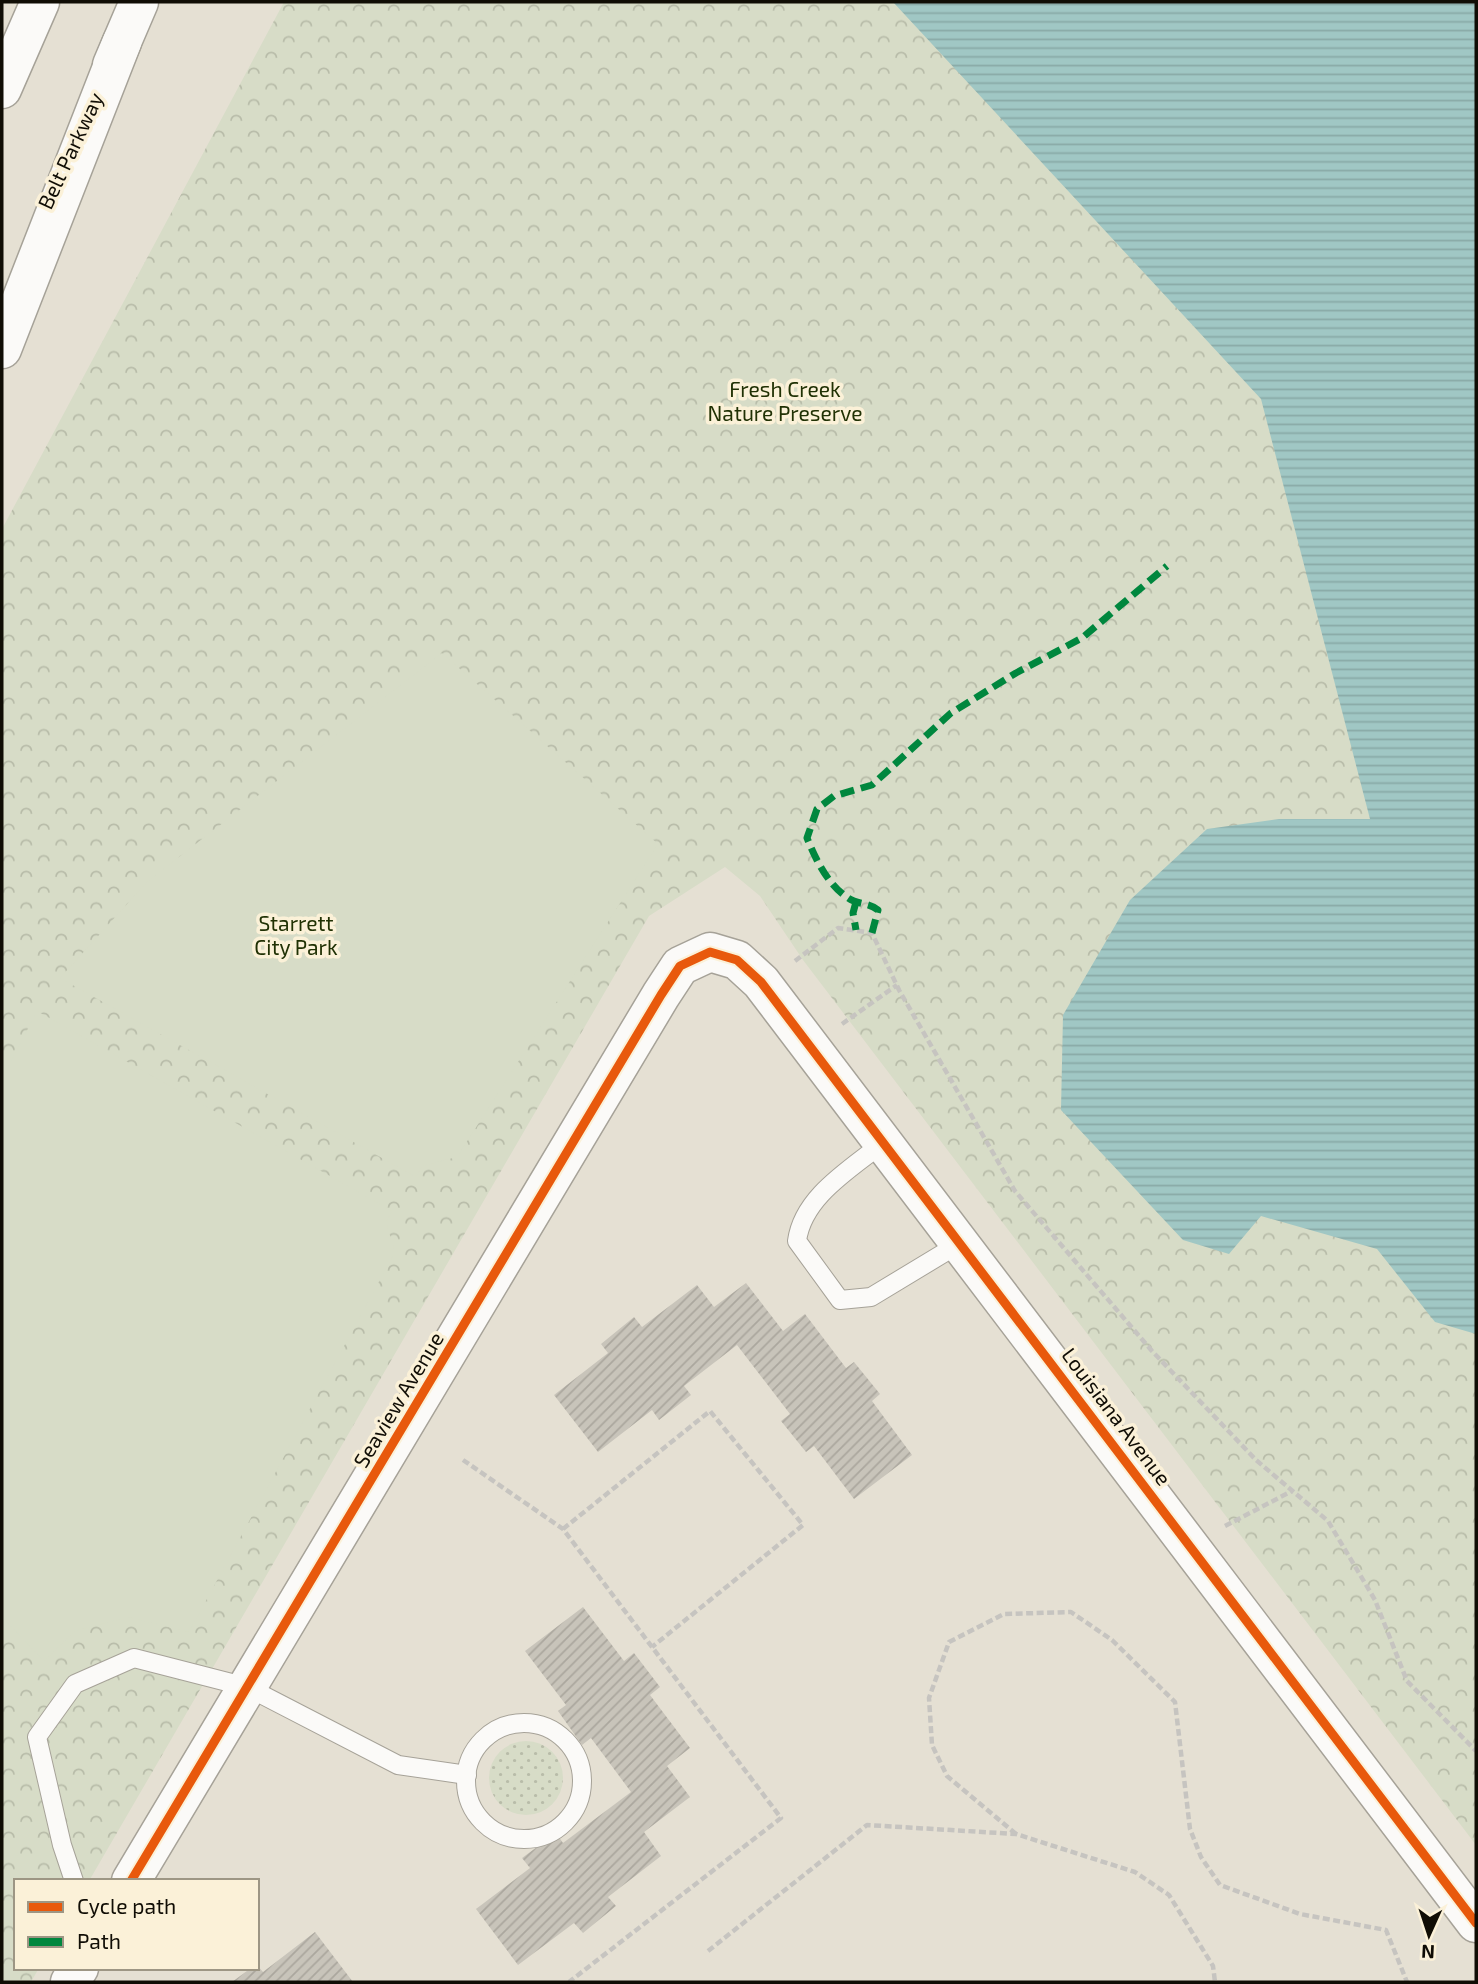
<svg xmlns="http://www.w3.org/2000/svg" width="1478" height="1984" viewBox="0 0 1478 1984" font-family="'Exo 2',sans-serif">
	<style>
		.grass { fill: url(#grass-dots) }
		.park { fill: url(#park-crowns) }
		.pitch { fill: #d7dcc7 }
		.water { fill: url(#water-rules) }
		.building { fill: url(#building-hatch) }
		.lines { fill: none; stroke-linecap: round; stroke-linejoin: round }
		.lane-casing { stroke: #a6a298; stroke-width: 20 }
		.secondary-casing { stroke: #a6a298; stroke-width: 41 }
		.highway-casing { stroke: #a6a298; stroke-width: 41 }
		.path { stroke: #c6c4c0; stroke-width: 4.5; stroke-dasharray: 7 3.5; stroke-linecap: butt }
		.lane { stroke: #fbfaf8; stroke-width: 18 }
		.secondary { stroke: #fbfaf8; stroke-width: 38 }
		.highway { stroke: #fbfaf8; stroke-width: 38 }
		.quiet { stroke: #00873e; stroke-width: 7; stroke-dasharray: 14 7; stroke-linecap: butt }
		.cycleway-casing { stroke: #fbf1d8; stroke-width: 13 }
		.cycleway { stroke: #e8590c; stroke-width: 9 }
		.labels { text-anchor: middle; stroke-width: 7; stroke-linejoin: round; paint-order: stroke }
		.street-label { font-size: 21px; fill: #100d05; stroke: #fbf1d8 }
		.park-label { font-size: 21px; fill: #203104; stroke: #fbf1d8 }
	</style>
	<defs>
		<pattern id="grass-dots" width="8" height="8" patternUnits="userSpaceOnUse" patternTransform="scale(1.75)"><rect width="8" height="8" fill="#d7dcc7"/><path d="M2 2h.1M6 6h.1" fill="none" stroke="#b8bca9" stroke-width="1.8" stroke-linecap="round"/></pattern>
		<pattern id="park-crowns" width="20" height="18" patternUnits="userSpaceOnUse" patternTransform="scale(1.75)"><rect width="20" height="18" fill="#d7dcc7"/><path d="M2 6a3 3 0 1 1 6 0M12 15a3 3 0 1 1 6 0" fill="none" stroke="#b8bca9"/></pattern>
		<pattern id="water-rules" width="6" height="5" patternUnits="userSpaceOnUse" patternTransform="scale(1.75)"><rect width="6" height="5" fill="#a0c7c4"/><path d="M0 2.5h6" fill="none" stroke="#89aaa7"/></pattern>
		<pattern id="building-hatch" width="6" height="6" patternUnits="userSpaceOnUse" patternTransform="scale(1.75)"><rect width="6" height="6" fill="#c8c4ba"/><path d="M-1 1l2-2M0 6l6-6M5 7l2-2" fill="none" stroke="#aba79e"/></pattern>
	</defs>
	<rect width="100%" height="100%" fill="#e5e0d3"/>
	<circle class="grass" cx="526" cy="1778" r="37"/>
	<polygon class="park" points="284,2 958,2 1268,337 1476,1271 1476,1845 803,960 760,896 725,867 649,916 89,1881 16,1881 16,1968 39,1968 31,1982 2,1982 2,529"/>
	<g class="pitch">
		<polygon points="442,653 658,844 457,1157 422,1166 416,1177 60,978 148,881"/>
		<polygon points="37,1011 392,1211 386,1222 395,1252 189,1632 128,1617 75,1631 44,1661 2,1617 2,1079"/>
	</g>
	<polygon class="water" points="893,2 1476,2 1476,1334 1435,1322 1377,1249 1261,1216 1229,1254 1183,1240 1061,1110 1063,1015 1130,900 1207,829 1279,819 1370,819 1261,399"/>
	<g class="building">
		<polygon points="746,1283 783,1331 805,1314 846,1368 854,1362 880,1394 872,1401 912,1455 854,1499 814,1446 806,1452 781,1421 790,1414 737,1345 684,1386 691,1395 659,1420 652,1410 598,1452 554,1395 608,1353 601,1344 634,1317 642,1327 697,1285 714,1307"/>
		<polygon points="583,1607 624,1661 634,1653 660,1687 650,1695 690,1748 667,1766 690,1797 644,1832 661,1856 608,1897 616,1906 583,1933 574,1923 518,1965 476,1909 530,1868 522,1858 556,1833 563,1843 631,1792 591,1738 582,1745 558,1711 566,1705 525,1651"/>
		<polygon points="315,1932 353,1982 232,1982 251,1968 257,1968 257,1965 263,1972"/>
	</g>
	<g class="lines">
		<g class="lane-casing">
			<g id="lane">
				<path d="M884,1142c-33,27 -81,54 -87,99l43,59 31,-3 91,-55"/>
				<circle cx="524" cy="1781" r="58"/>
				<polyline points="74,1881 62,1845 37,1737 75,1684 134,1658 247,1687 398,1765 467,1775"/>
			</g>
		</g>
		<g class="secondary-casing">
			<g id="secondary">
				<polyline points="131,1881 661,995 680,966 710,952 737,960 761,982 1476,1923"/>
				<polyline points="70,1982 79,1968"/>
			</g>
		</g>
		<g class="highway-casing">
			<g id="highway">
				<polyline points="112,65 139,2"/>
				<polyline points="2,89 40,2"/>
				<polyline points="2,349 122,42"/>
			</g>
		</g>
		<g class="path">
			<polyline points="795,961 838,928 872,933 899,990 1015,1191 1152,1351 1256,1460 1328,1521 1375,1600 1407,1681 1476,1751"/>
			<polyline points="842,1024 897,985"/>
			<polyline points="463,1460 563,1529 781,1818 569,1982"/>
			<polyline points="1225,1526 1292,1491"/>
			<polyline points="563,1529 710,1411 803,1525 652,1647"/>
			<polyline points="1016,1834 947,1776 932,1745 929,1698 949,1642 1004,1614 1071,1612 1112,1640 1175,1702 1190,1829 1201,1857 1220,1885 1300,1914 1386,1930 1407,1982"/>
			<polyline points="708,1951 867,1825 1016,1834 1135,1872 1169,1895 1213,1966 1215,1982"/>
		</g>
		<use href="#lane" class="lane"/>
		<use href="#secondary" class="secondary"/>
		<use href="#highway" class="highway"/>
		<g class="quiet">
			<polyline points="856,902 853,913 856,930"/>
			<path d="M872,933l6,-23c-10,-8 -20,-5 -30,-12 -20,-13 -32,-38 -41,-60l10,-29 17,-13 38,-11 79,-72 65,-40 66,-35 85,-72"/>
		</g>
		<g class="cycleway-casing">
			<polyline id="cycleway" points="131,1881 661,995 680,966 710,952 737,960 761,982 1476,1923"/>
		</g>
		<use href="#cycleway" class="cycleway"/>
	</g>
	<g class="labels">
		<g class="street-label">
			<text transform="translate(71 151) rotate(-65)" y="7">Belt Parkway</text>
			<text transform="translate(399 1400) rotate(-59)" y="7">Seaview Avenue</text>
			<text transform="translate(1116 1417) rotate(53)" y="7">Louisiana Avenue</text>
		</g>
		<g class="park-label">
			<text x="785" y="397">Fresh Creek<tspan x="785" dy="24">Nature Preserve</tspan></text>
			<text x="296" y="931">Starrett<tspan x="296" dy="24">City Park</tspan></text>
		</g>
	</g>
	<rect width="1478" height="1984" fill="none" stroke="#100d05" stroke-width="7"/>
	<rect x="14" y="1879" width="245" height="91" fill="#fbf1d8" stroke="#9d9684" stroke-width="2"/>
	<rect x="28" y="1902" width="35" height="10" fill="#e8590c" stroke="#9d9684" stroke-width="2"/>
	<text x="77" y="1914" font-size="21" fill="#100d05">Cycle path</text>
	<rect x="28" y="1937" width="35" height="10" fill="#00873e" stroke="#9d9684" stroke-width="2"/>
	<text x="77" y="1949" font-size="21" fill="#100d05">Path</text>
	<g transform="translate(1429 1935) rotate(183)" stroke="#fbf1d8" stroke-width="5" paint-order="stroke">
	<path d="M0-5L12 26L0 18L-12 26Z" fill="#100d05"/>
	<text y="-10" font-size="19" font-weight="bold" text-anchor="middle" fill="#100d05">N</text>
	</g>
</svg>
